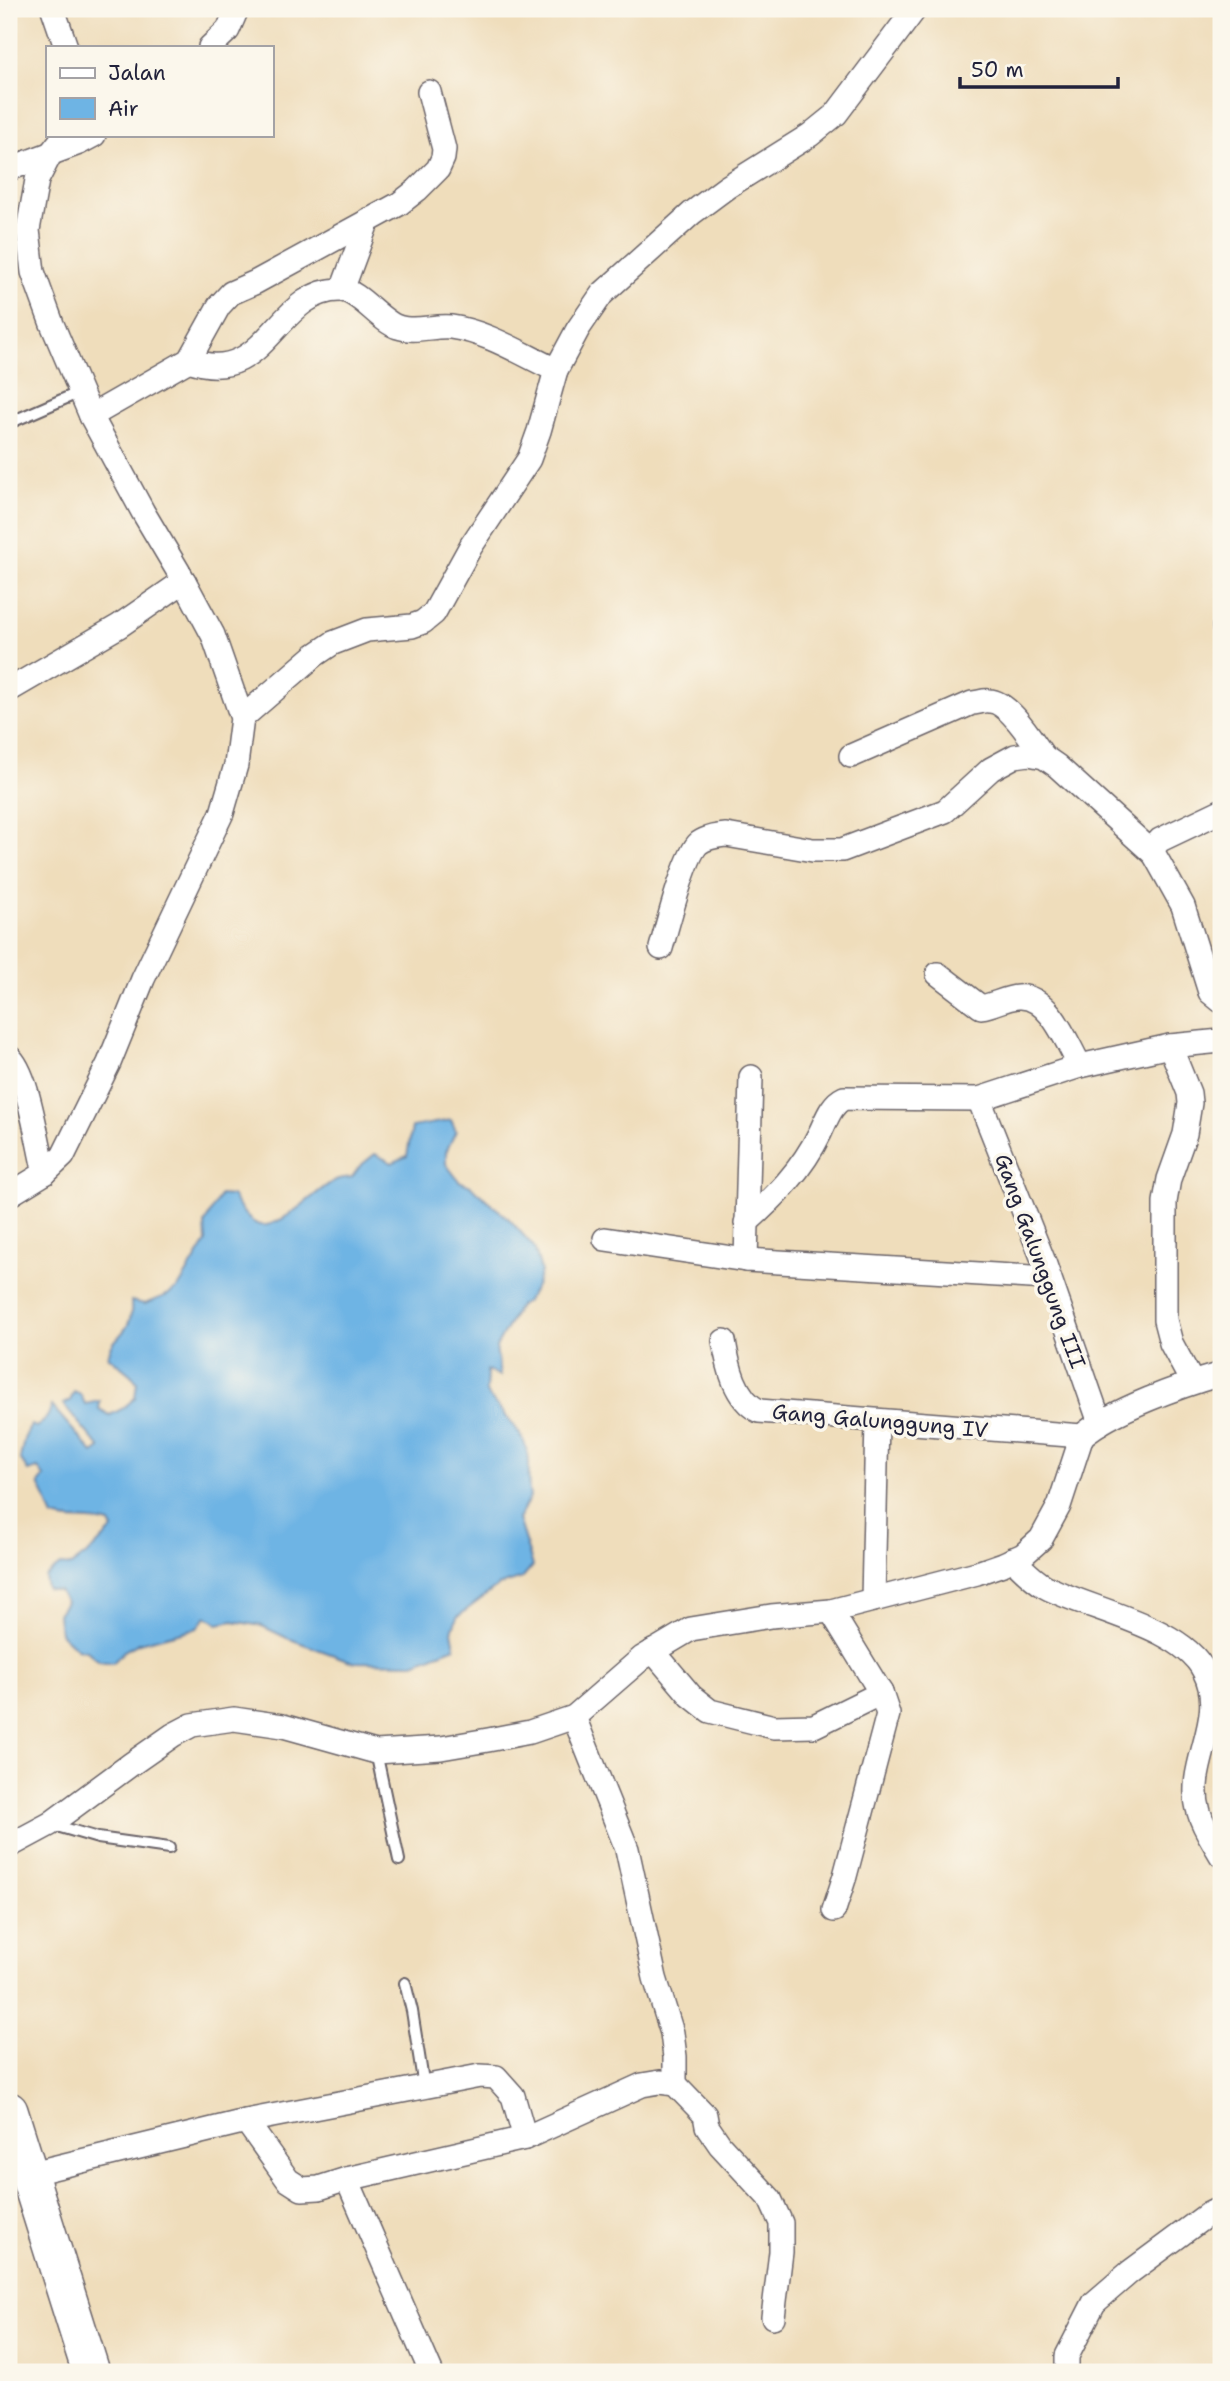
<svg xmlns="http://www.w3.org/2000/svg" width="1230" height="2381" viewBox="0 0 1230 2381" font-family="'Shantell Sans',sans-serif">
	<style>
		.water { fill: #6eb4e4; stroke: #486b90; stroke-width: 2 }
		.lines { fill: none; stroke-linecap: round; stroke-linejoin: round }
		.service-casing { stroke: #6a6368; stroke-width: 14 }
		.minor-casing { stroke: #6a6368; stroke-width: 26 }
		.trunk-casing { stroke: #6a6368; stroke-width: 40 }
		.service { stroke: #fff; stroke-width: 10 }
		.minor { stroke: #fff; stroke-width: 23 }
		.trunk { stroke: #fff; stroke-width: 37 }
		.labels { text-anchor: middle; stroke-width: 7; stroke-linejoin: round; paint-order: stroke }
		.street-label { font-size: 21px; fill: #22223b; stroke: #fbf7ec }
	</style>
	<rect width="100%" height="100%" fill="#fbf7ec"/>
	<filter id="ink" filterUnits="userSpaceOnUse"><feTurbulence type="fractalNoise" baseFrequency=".0143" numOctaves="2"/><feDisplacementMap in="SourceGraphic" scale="14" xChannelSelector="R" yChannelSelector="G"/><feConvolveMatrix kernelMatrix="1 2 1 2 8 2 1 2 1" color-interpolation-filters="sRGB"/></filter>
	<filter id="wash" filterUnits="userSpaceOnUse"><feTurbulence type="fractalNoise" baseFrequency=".00686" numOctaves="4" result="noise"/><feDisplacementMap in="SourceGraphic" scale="28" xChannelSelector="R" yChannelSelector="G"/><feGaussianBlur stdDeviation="1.57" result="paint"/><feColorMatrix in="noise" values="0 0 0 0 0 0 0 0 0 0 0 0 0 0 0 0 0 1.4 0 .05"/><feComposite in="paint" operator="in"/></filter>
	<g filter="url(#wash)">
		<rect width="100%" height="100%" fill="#efddbb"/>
		<path class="water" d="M451,1120l5,11 -10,21v12l13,17 12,5 38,33 25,28 7,24 -4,13 -10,17 -8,5 -23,41 4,29 -13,-5 -1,22c17,22 42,40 43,70 0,13 -2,21 1,34l-12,22 15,47 -10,12 -25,8 -41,31 -5,14 3,16 -41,16 -61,-1 -66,-24 -25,-12 -29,-5 -15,3 -12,-8 -9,12 -58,15 -15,8 -11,12 -14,-2 -12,-10 -10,-2 -17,-16 -2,-19 8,-12 -7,-11 -12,-2 -2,-12 15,-12 11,1 22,-17 20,-20 -3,-5c-19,-6 -38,-1 -57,-7 -6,-11 -7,-22 -14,-33l5,-7 -6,-9 -10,3 -8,-12 4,-20 7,-14 5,2c9,-6 13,-11 16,-21l41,47 7,-5 -37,-44 7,-3 4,-9 7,3 4,9 15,-3 -1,8 11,6 12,-6 13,-11 2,-16 -6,-7 -23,-19c5,-24 26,-20 23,-55l14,3 22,-9 11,-7 28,-46 -1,-19 15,-28 12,1c7,9 13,23 25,28 22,9 60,-36 79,-44 4,-2 12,-2 16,-3l8,-11 15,-12 17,9 15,-7 5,-29z"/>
	</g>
	<g filter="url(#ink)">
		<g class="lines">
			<g class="service-casing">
				<g id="service">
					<polyline points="9,423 80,392"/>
					<polyline points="1218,626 1221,647"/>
					<polyline points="376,1752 399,1860"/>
					<polyline points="50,1824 98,1838 169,1848"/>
					<polyline points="405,1983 412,2011 424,2087"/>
				</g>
			</g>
			<g class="minor-casing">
				<g id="minor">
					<polyline points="53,9 66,47"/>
					<polyline points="210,47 228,30 237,9"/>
					<polyline points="9,169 79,143 94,135"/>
					<polyline points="342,290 368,220"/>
					<path d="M189,360c78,29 86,-70 151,-70 19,0 39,31 58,37 17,6 36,-2 53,0 37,5 72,28 105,43"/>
					<polyline points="91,416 189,360 219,306 231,293 256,282 399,204 417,190 438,169 443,158 444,149 429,92"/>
					<polyline points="9,690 119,626 184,581"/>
					<polyline points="242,718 315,655 333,643 367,630 412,626 423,622 434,613 471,546 529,459 539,431 556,370 578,329 602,294 692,213 727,187 810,135 836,114 915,9"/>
					<path d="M851,756l121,-53c5,0 12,-3 17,-2 20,0 44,41 55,56"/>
					<polyline points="1221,811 1160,840 1153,848 1154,854 1183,906 1210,992 1221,1001"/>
					<path d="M661,948c6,-21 24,-93 38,-105 8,-6 19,-7 27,-8l87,15h29l103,-39 46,-42 24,-13 14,-2 15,3 13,9 97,88"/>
					<path d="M938,974l43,33c13,-2 24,-9 37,-10 31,-3 49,46 62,69"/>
					<polyline points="1170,1046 1189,1093 1190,1103 1185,1134 1169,1179 1165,1202 1165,1320 1171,1343 1192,1382"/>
					<path d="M9,1057c19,14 29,90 36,116"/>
					<polyline points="979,1099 1044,1262 1100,1423"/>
					<polyline points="9,1195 45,1173 63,1156 109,1063 143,979 222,813 236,765 242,718 213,635 184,581 143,512 91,416 52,324 33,272 28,230 37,180 51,153 65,135"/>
					<path d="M746,1223c30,-27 56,-53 74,-90 6,-12 11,-29 24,-35l135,1 101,-33 90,-20 51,-5"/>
					<polyline points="605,1239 746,1260 1048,1278"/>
					<polyline points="746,1260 751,1077"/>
					<path d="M724,1341c4,25 11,58 35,70l323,25"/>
					<path d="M1013,1559c10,10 20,21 33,28 41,22 136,39 158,84 25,48 -20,94 -5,141 4,15 14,29 22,43"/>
					<polyline points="873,1600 877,1421"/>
					<polyline points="831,1611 881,1693 888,1714 845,1876 834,1910"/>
					<polyline points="653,1651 691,1696 710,1711 774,1727 814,1726 881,1693"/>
					<polyline points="574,1717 627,1849 655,1978 672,2033 675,2057 675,2084"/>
					<path d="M9,1846l41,-22 80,-59 43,-30 19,-10 42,-6 49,7 93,26 65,-4 47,-8 42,-8 44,-15 68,-59 49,-29 80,-13 60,-5 146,-38 26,-9 20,-9 18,-16 18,-33 23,-70c29,-26 101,-51 139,-62"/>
					<polyline points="246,2121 480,2076 496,2077 513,2096 525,2138"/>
					<polyline points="28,2174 246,2121 288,2180 302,2189 319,2188 347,2179 525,2138 642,2085 660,2082 675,2084 705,2115 707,2126 720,2145 770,2199 781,2223 781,2252 773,2317"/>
					<polyline points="347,2179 431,2372"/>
					<polyline points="1067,2372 1067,2356 1094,2303 1130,2272 1207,2215 1221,2208"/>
				</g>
			</g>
			<g class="trunk-casing">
				<polyline id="trunk" points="9,2111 91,2372"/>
			</g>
			<use href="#service" class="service"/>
			<use href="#minor" class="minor"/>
			<use href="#trunk" class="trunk"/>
		</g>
	</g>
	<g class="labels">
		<g class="street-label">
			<text transform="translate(1040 1261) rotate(70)" y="7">Gang Galunggung III</text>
			<text transform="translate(880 1421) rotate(5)" y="7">Gang Galunggung IV</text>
		</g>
	</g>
	<rect width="1230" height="2381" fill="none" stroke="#fbf7ec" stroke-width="35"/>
	<rect x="46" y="46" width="228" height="91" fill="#fbf7ec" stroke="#a4a2a5" stroke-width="2"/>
	<rect x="60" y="68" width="35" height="10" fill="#ffffff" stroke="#a4a2a5" stroke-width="2"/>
	<text x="108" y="80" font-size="21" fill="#22223b">Jalan</text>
	<rect x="60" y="98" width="35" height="21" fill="#6eb4e4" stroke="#a4a2a5" stroke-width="2"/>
	<text x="108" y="116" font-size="21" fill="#22223b">Air</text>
	<path d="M960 77v10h158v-10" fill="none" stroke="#22223b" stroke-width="3.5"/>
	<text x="971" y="77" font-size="21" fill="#22223b" stroke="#fbf7ec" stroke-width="5" paint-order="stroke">50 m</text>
</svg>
